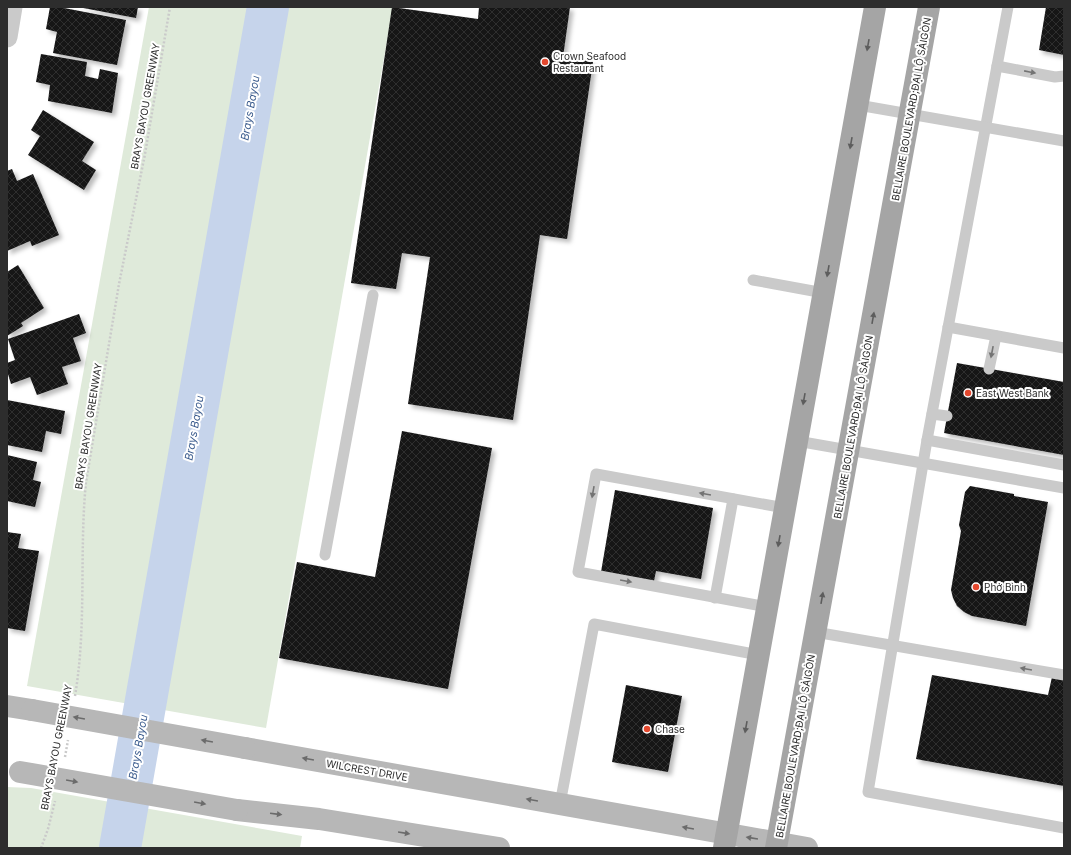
<svg xmlns="http://www.w3.org/2000/svg" width="1071" height="855" viewBox="0 0 1071 855" font-family="Inter,sans-serif">
<style>
.grass{fill:#dfeada}
.lines{fill:none;stroke-linecap:round;stroke-linejoin:round}
.river{stroke:#c6d4eb;stroke-width:42}
.building{fill:url(#building-cross-hatch);filter:url(#shadow)}
.path{stroke:#cacaca;stroke-width:2.5;stroke-dasharray:2 2;stroke-linecap:butt}
.service{stroke:#cacaca;stroke-width:11}
.minor{stroke:#cacaca;stroke-width:21}
.secondary{stroke:#b7b7b7;stroke-width:22}
.primary{stroke:#a5a5a5;stroke-width:22}
.secondary-bridge{stroke:#b7b7b7;stroke-width:22}
.oneway{fill:#5d5d5d}
.oneway2{fill:#747474}
.oneway3{fill:#6b6b6b}
.poi-dot{fill:#e4482e;stroke:#fff;stroke-width:1.5}
.labels{text-anchor:middle;dominant-baseline:central;stroke-width:4;stroke-linejoin:round;paint-order:stroke}
.poi-label{font-size:10px;fill:#2d2d2d;stroke:#fff;text-anchor:start}
.street-label{font-size:10px;fill:#2d2d2d;stroke:#fff}
.water-label{font-size:11px;font-style:italic;fill:#3b5c8e;stroke:#fff}
</style>
<defs>
<pattern id="building-cross-hatch" width="8" height="8" patternUnits="userSpaceOnUse"><rect width="8" height="8" fill="#141414"/><path d="M0 0l8 8M0 8l8-8" fill="none" stroke="#2e2e2e"/></pattern>
<filter id="shadow"><feDropShadow dx="3.5" dy="3.5" stdDeviation="2" flood-color="#0004"/></filter>
</defs>
<rect width="100%" height="100%" fill="#fff"/>
<g class="grass">
<path d="M149 7H393L266 728 27 686Z"/>
<path d="M7 787 31 788 302 836 300 848H7Z"/>
</g>
<g class="lines">
<path class="river" d="M120 848 268 7"/>
</g>
<g class="building">
<path d="M50 7H59L126 20 117 65 53 53 57 32 46 29Z"/>
<path d="M78 7H138L136 18Z"/>
<path d="M392 7 478 19 479 7H570L563 57 593 62 567 239 540 235 513 420 408 404 430 257 402 253 396 289 351 283Z"/>
<path d="M1046 7H1064V55L1039 50Z"/>
<path d="M41 54 87 62 85 76 98 79 100 69 118 73 112 113 48 101 50 85 36 82Z"/>
<path d="M43 110 94 142 82 161 96 170 84 190 28 155 40 136 31 130Z"/>
<path d="M12 169 17 181 33 174 59 235 32 246 30 241 7 251V171Z"/>
<path d="M18 265 44 308 21 323 23 326 7 336V272Z"/>
<path d="M79 314 86 333 73 338 81 361 62 367 68 384 37 395 30 377 11 384 7 371V363L15 360 8 339Z"/>
<path d="M957 363 1064 382V455L944 433Z"/>
<path d="M7 400 65 411 61 434 46 431 42 452 7 445Z"/>
<path d="M402 431 492 448 448 689 279 658 297 562 375 577Z"/>
<path d="M7 455 37 462 33 480 41 482 35 507 7 501Z"/>
<path d="M970 486 1014 494V496L1048 502 1026 626 972 616 964 612 957 606 953 598 951 590 961 531 959 525 965 492Z"/>
<path d="M615 490 713 508 701 579 656 571 654 581 601 572Z"/>
<path d="M7 532 21 534 18 548 39 551 25 631 7 628Z"/>
<path d="M932 675 1048 695 1052 677 1064 679V786L916 759Z"/>
<path d="M626 685 682 696 668 772 612 762Z"/>
</g>
<g class="lines">
<g class="path">
<path d="M75 696C87 625 79 553 86 482L119 284 145 154 170 7"/>
<path d="M65 757 68 740"/>
<path d="M41 848 48 829 55 801"/>
</g>
<g class="service">
<path d="M1008 7 927 440 868 792 1064 828"/>
<path d="M997 66 1055 77 1064 76"/>
<path d="M858 105 1064 141"/>
<path d="M753 280 824 293"/>
<path d="M948 327 1064 348"/>
<path d="M989 369 996 336"/>
<path d="M932 414 947 416"/>
<path d="M927 440 1064 465"/>
<path d="M797 441 1064 488"/>
<path d="M325 555 373 295"/>
<path d="M715 598 733 499"/>
<path d="M767 607 578 572 596 474 785 508"/>
<path d="M815 632 1064 675"/>
<path d="M560 804 594 624 759 655"/>
</g>
<path class="minor" d="M7 37 12 7"/>
<g class="secondary">
<path d="M7 706 32 710"/>
<path d="M245 748 807 848"/>
<path d="M237 810 319 819 499 848"/>
</g>
<g class="primary">
<path d="M724 848 875 7"/>
<path d="M776 848 929 7"/>
</g>
<g class="secondary-bridge">
<path d="M32 710 245 748"/>
<path d="M20 772 237 810"/>
</g>
</g>
<defs><path id="oneway-solid" d="M-6-.8H1V-3.2L6.5 0L1 3.2V.8H-6Z"/></defs>
<g class="oneway">
<use href="#oneway-solid" transform="translate(868 45) rotate(100)"/>
<use href="#oneway-solid" transform="translate(851 143) rotate(100)"/>
<use href="#oneway-solid" transform="translate(828 271) rotate(100)"/>
<use href="#oneway-solid" transform="translate(873 318) rotate(-80)"/>
<use href="#oneway-solid" transform="translate(804 399) rotate(100)"/>
<use href="#oneway-solid" transform="translate(779 541) rotate(100)"/>
<use href="#oneway-solid" transform="translate(822 598) rotate(-80)"/>
<use href="#oneway-solid" transform="translate(746 727) rotate(100)"/>
</g>
<g class="oneway2">
<use href="#oneway-solid" transform="translate(1030 72) rotate(11)"/>
<use href="#oneway-solid" transform="translate(992 352) rotate(101)"/>
<use href="#oneway-solid" transform="translate(593 492) rotate(100)"/>
<use href="#oneway-solid" transform="translate(705 494) rotate(-170)"/>
<use href="#oneway-solid" transform="translate(626 581) rotate(10)"/>
<use href="#oneway-solid" transform="translate(1026 669) rotate(-170)"/>
</g>
<g class="oneway3">
<use href="#oneway-solid" transform="translate(79 718) rotate(-170)"/>
<use href="#oneway-solid" transform="translate(207 741) rotate(-170)"/>
<use href="#oneway-solid" transform="translate(308 759) rotate(-170)"/>
<use href="#oneway-solid" transform="translate(72 781) rotate(10)"/>
<use href="#oneway-solid" transform="translate(532 800) rotate(-170)"/>
<use href="#oneway-solid" transform="translate(200 803) rotate(10)"/>
<use href="#oneway-solid" transform="translate(276 814) rotate(7)"/>
<use href="#oneway-solid" transform="translate(688 828) rotate(-170)"/>
<use href="#oneway-solid" transform="translate(404 833) rotate(9)"/>
<use href="#oneway-solid" transform="translate(752 838) rotate(-171)"/>
</g>
<g class="poi-dot">
<circle cx="545" cy="62" r="4"/>
<circle cx="968" cy="393" r="4"/>
<circle cx="976" cy="587" r="4"/>
<circle cx="647" cy="729" r="4"/>
</g>
<g class="labels">
<g class="poi-label">
<text x="553" y="56">Crown Seafood<tspan x="553" dy="12">Restaurant</tspan></text>
<text x="976" y="393">East West Bank</text>
<text x="984" y="587">Phở Bình</text>
<text x="655" y="729">Chase</text>
</g>
<g class="street-label">
<text transform="translate(145 106) rotate(-80)">BRAYS BAYOU GREENWAY</text>
<text transform="translate(911 109) rotate(-80)">BELLAIRE BOULEVARD;ĐẠI LỘ SÀIGÒN</text>
<text transform="translate(88 426) rotate(-81)">BRAYS BAYOU GREENWAY</text>
<text transform="translate(853 427) rotate(-80)">BELLAIRE BOULEVARD;ĐẠI LỘ SÀIGÒN</text>
<text transform="translate(795 746) rotate(-80)">BELLAIRE BOULEVARD;ĐẠI LỘ SÀIGÒN</text>
<text transform="translate(56 747) rotate(-79)">BRAYS BAYOU GREENWAY</text>
<text transform="translate(367 770) rotate(10)">WILCREST DRIVE</text>
</g>
<g class="water-label">
<text transform="translate(250 108) rotate(-80)">Brays Bayou</text>
<text transform="translate(194 428) rotate(-80)">Brays Bayou</text>
<text transform="translate(138 747) rotate(-80)">Brays Bayou</text>
</g>
</g>
<rect width="1071" height="855" fill="none" stroke="#2d2d2d" stroke-width="16"/>
</svg>
